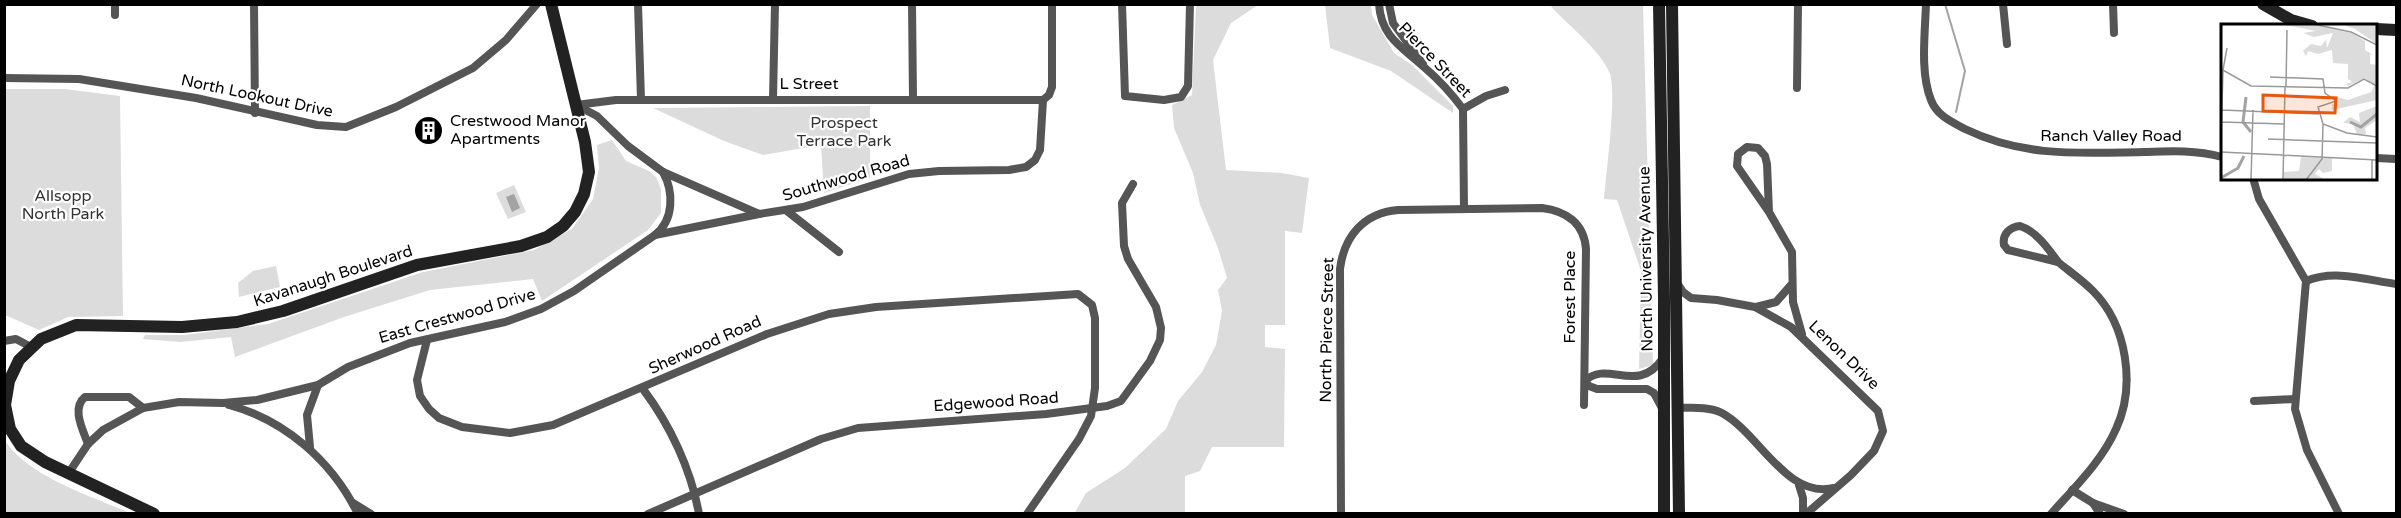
<svg xmlns="http://www.w3.org/2000/svg" width="2401" height="518" viewBox="0 0 2401 518" font-family="'Varela Round',sans-serif">
<style>
.green{fill:#dcdcdc}
.water{fill:#a3a3a3}
.lines{fill:none;stroke-linecap:round;stroke-linejoin:round}
.stream{stroke:#a3a3a3;stroke-width:2}
.street{stroke:#555;stroke-width:8}
.secondary{stroke:#222;stroke-width:12}
.labels{text-anchor:middle;dominant-baseline:central;stroke-width:4.5;stroke-linejoin:round;paint-order:stroke}
.street-label{font-size:16px;fill:#000;stroke:#fff}
.poi-label{font-size:16px;fill:#000;stroke:#fff;text-anchor:start}
.park-label{font-size:16px;fill:#333;stroke:#fff}
.inset-river{fill:none;stroke:#a3a3a3;stroke-width:3}
.inset-road{fill:none;stroke:#999;stroke-width:1.5}
.view{fill:#e8590c;fill-opacity:0.15;stroke:#e8590c;stroke-width:3}
.inset-edge{fill:none;stroke:#000;stroke-width:3}
</style>
<rect width="100%" height="100%" fill="#fff"/>
<g class="green">
<path d="M1196 5H1258L1231 23 1213 60 1226 170 1282 173 1309 178 1302 233 1285 231V325H1265V347L1285 349 1284 447H1212L1200 471 1185 476V513L1074 514 1086 493 1125 468 1166 429 1178 401 1202 372 1216 345 1222 311 1218 290 1227 278 1218 248 1200 205 1193 173 1174 128 1172 105 1192 95Z"/>
<path d="M1325 5H1371L1372 15 1394 53 1412 65 1453 106V113L1391 71 1330 48Z"/>
<path d="M1550 5H1643L1653 365 1639 369 1641 271 1617 200 1604 199C1606 172 1617 96 1610 74 1602 51 1566 24 1550 5Z"/>
<path d="M5 89H65L120 96 123 316 68 317 39 330 5 315Z"/>
<path d="M870 106V178L824 193 821 145 763 155 724 141 653 108Z"/>
<path d="M612 140 626 161 649 171 656 177 661 189V213L648 230 542 301 533 279 430 290 344 317 235 357 231 337 180 342 143 339 145 335H185L268 324 423 272 534 250 572 229 593 199 599 168 597 145Z"/>
<path d="M514 185 526 212 508 219 496 193Z"/>
<path d="M276 266 280 287 239 297 238 283 253 271Z"/>
<path d="M4 439C26 476 91 496 130 513H5Z"/>
</g>
<path class="water" d="M514 194 520 208 512 212 506 197Z"/>
<g class="lines">
<path class="stream" d="M1945 4 1965 71 1956 112"/>
<g class="street">
<path d="M115 4V15"/>
<path d="M254 4 255 113"/>
<path d="M638 4 641 100"/>
<path d="M912 4 913 99"/>
<path d="M1122 4 1125 96 1164 100 1181 97 1188 86 1190 4"/>
<path d="M1379 4C1381 37 1402 47 1424 67 1438 79 1452 94 1463 109L1464 209"/>
<path d="M1389 4 1393 23 1423 64"/>
<path d="M1926 4C1925 34 1920 73 1931 100 1937 116 1952 122 1965 129 2025 158 2081 153 2145 152 2172 151 2196 150 2222 157"/>
<path d="M2003 4 2007 44"/>
<path d="M2113 4 2114 33"/>
<path d="M4 78 79 79 196 98 317 125 346 127 396 107 473 68 506 40 537 4"/>
<path d="M1797 88 1798 4"/>
<path d="M773 99 775 4"/>
<path d="M576 105 597 116 628 146 663 172 759 214 803 207 909 174 939 171 1009 170 1026 167 1035 160 1040 150 1043 100 1049 95 1052 87V4"/>
<path d="M576 105 616 100H1043"/>
<path d="M1463 109 1486 96 1505 90"/>
<path d="M2376 158 2396 159"/>
<path d="M2253 178 2259 199 2306 281 2295 409 2307 450 2339 514"/>
<path d="M787 211 839 252"/>
<path d="M1769 212 1737 166 1738 154 1747 147 1758 148 1765 156 1767 164 1769 212 1792 252 1793 302 1802 334"/>
<path d="M2020 226C2036 231 2048 248 2058 262L2008 250 2004 245C2002 234 2010 227 2020 226Z"/>
<path d="M655 235C674 220 674 192 663 172"/>
<path d="M2306 281C2335 269 2367 280 2396 284"/>
<path d="M1677 283 1683 292 1691 298 1717 300 1755 307 1791 327 1878 411 1883 431 1874 451 1851 475 1806 514"/>
<path d="M1756 307 1776 302 1791 285"/>
<path d="M427 340 417 380 420 396 429 409 439 418 462 427 510 433 553 425 767 334 829 314 876 307 1078 294 1092 305 1095 318V388L1091 416 1079 439 1027 514"/>
<path d="M4 341 16 339 31 347"/>
<path d="M643 389C670 425 691 469 699 514"/>
<path d="M2254 401 2294 399"/>
<path d="M229 405C285 420 332 461 358 514"/>
<path d="M1662 408 1654 393 1647 389H1597L1589 386 1585 381C1607 359 1638 396 1663 358"/>
<path d="M1676 408C1691 408 1708 406 1722 413 1760 434 1786 499 1834 488"/>
<path d="M88 444C83 430 71 408 85 397H129L143 408"/>
<path d="M310 447 307 415 318 385"/>
<path d="M68 474 88 444 103 430 143 408 179 402 223 403 257 400 318 385 348 367 410 343 505 322 541 309 574 291 655 235 759 214"/>
<path d="M1799 485 1803 498V514"/>
<path d="M2072 490 2093 503"/>
<path d="M353 503 371 514"/>
<path d="M648 514 821 439 858 428 1046 414 1107 406 1121 401 1150 361 1160 340 1161 328 1156 307 1128 259 1124 246 1122 203 1133 184"/>
<path d="M1341 514 1340 269C1344 236 1364 213 1398 210L1542 208C1566 211 1584 223 1586 249L1584 405"/>
<path d="M2051 514C2074 488 2102 461 2116 429 2136 386 2127 325 2093 291 2082 280 2069 271 2058 262"/>
<path d="M2100 514 2093 503 2124 514"/>
</g>
<g class="secondary">
<path d="M1659 4 1664 299V514"/>
<path d="M1672 4 1679 514"/>
<path d="M2263 4 2291 20 2312 26"/>
<path d="M2376 29 2396 30"/>
<path d="M154 514 45 462 21 446 10 429 5 405 9 381 19 360 41 339 76 325 182 327 237 322 283 311 417 265 521 246 547 237 563 226 575 212 584 194 589 172 585 142 551 4"/>
</g>
</g>
<defs>
<symbol id="building-disc" viewBox="-11 -11 22 22"><circle r="9.5" fill="#000" stroke="#fff"/><path d="M-4-6H4V6H1V3H-1V6H-4ZM-2.5-4.3h1.7v1.8h-1.7ZM.8-4.3h1.7v1.8H.8ZM-2.5-1h1.7V.8h-1.7ZM.8-1h1.7V.8H.8Z" fill="#fff"/></symbol>
</defs>
<g fill-rule="evenodd">
<use href="#building-disc" x="412" y="114" width="33" height="33"/>
</g>
<g class="labels">
<g class="street-label">
<text transform="translate(1435 60) rotate(46)">Pierce Street</text>
<text x="809" y="84">L Street</text>
<text transform="translate(257 96) rotate(12)">North Lookout Drive</text>
<text x="2111" y="136">Ranch Valley Road</text>
<text transform="translate(846 178) rotate(-16)">Southwood Road</text>
<text transform="translate(1646 259) rotate(-91)">North University Avenue</text>
<text transform="translate(333 276) rotate(-18)">Kavanaugh Boulevard</text>
<text transform="translate(1570 297) rotate(-90)">Forest Place</text>
<text transform="translate(457 316) rotate(-16)">East Crestwood Drive</text>
<text transform="translate(1327 330) rotate(-89)">North Pierce Street</text>
<text transform="translate(705 345) rotate(-24)">Sherwood Road</text>
<text transform="translate(1844 355) rotate(44)">Lenon Drive</text>
<text transform="translate(996 402) rotate(-4)">Edgewood Road</text>
</g>
<g class="poi-label">
<text x="450" y="121">Crestwood Manor<tspan x="450" dy="18">Apartments</tspan></text>
</g>
<g class="park-label">
<text x="844" y="123">Prospect<tspan x="844" dy="18">Terrace Park</tspan></text>
<text x="63" y="196">Allsopp<tspan x="63" dy="18">North Park</tspan></text>
</g>
</g>
<g transform="translate(2221 24)">
<rect width="156" height="156" fill="#fff"/>
<path d="M60 0H90L130 9 144 17V26L154 32 149 30V40L156 41V76L111 86V80L117 79 109 71 127 76 150 68 153 62 144 54 127 62 125 60 131 58 127 55V40L112 39 111 26 97 30 87 27 85 32 82 27 90 20 100 22 105 16 106 24 112 9 93 13 82 9 95 7ZM120 0H156V20L134 5ZM156 82V96L144 104 145 110H136L132 100 122 99 129 93 139 98 138 89ZM80 133 111 134V147L102 149 98 145 94 150 105 156H63V148L78 147Z" fill="#dcdcdc"/>
<path class="inset-river" d="M25 73 22 98 30 108M129 98 140 103 156 90M0 154 17 144 23 132"/>
<path class="inset-road" d="M92 0 130 8 156 21M0 45 30 62 127 64 143 55 156 62M2 46 6 24M49 53 102 55 104 69 115 77 97 83 102 100 126 109 156 113M65 62 66 6M1 86 98 90M1 98 63 100M0 112 2 47M47 115 156 119M0 128 61 131M59 131 156 136M30 156 32 86M62 156 64 62M85 156 101 135 102 100M151 156V136"/>
<path class="view" d="M42 71 115 74 114 89 42 87Z"/>
<rect width="156" height="156" class="inset-edge"/>
</g>
<rect width="2401" height="518" fill="none" stroke="#000000" stroke-width="12"/>
</svg>
